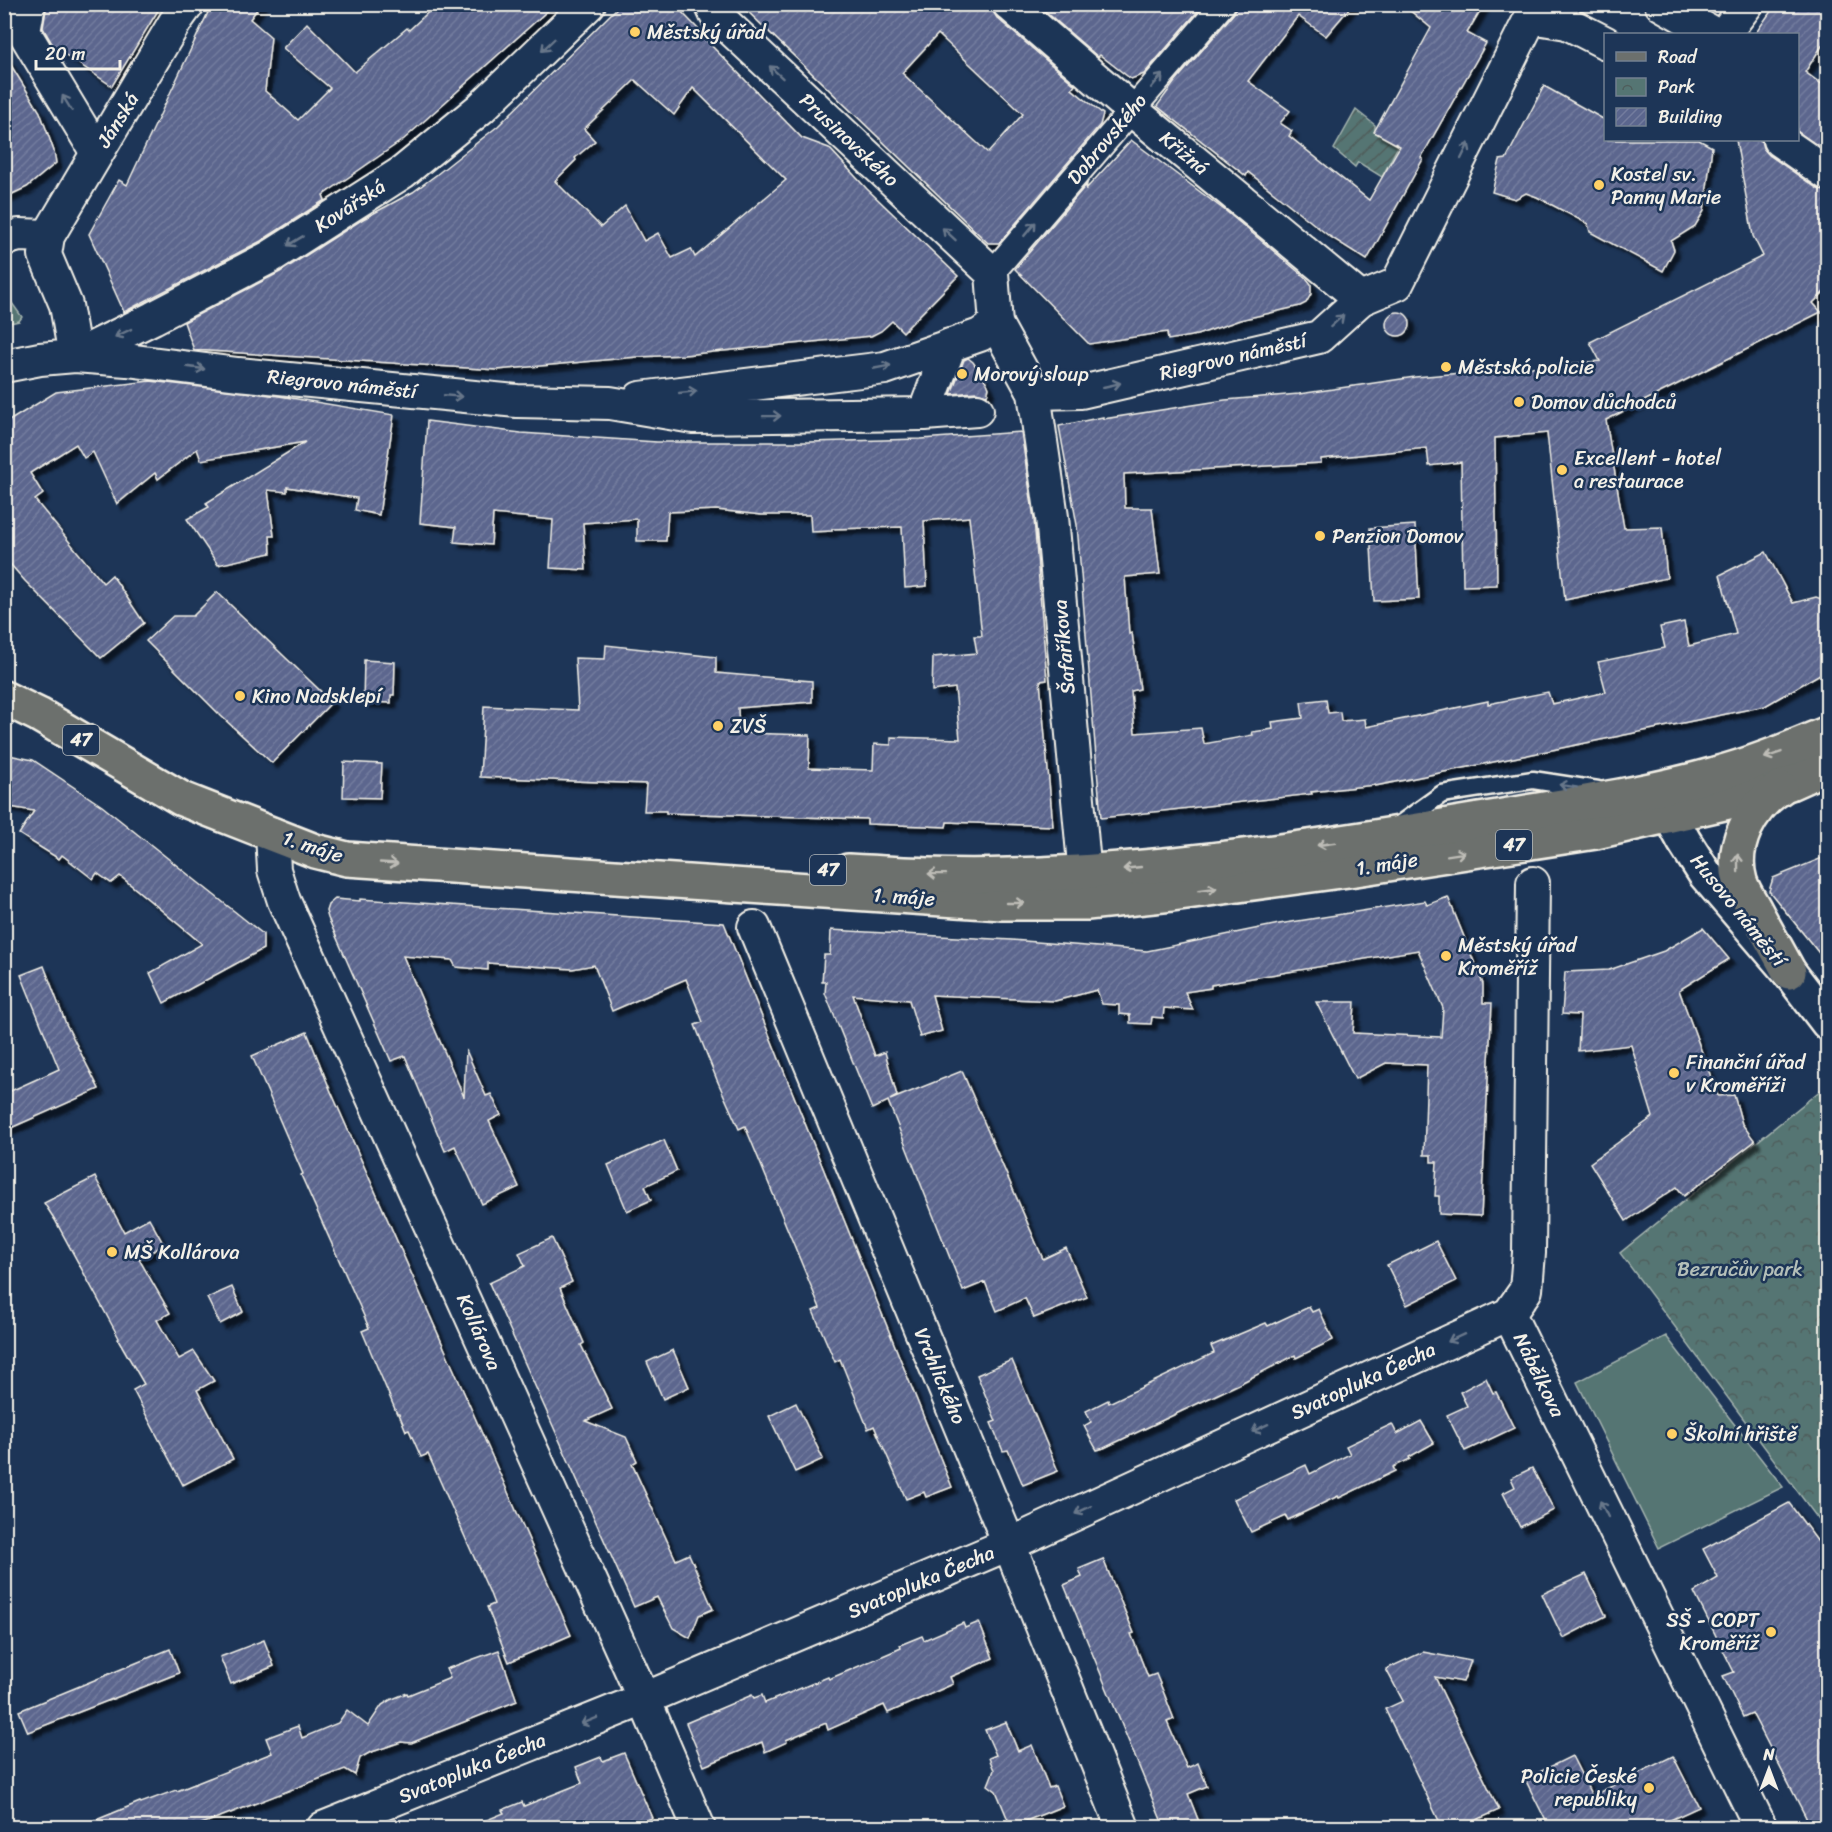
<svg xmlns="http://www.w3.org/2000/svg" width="1832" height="1832" viewBox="0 0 1832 1832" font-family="Sriracha,sans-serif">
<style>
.grass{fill:#557573;stroke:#a4b3ae;stroke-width:1.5}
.park{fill:url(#park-crowns);stroke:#a4b3ae;stroke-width:1.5}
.garden{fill:url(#garden-furrows);stroke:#a4b3ae;stroke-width:1.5}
.building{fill:url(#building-hatch);stroke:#f4f1e8;stroke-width:1.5;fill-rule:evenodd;filter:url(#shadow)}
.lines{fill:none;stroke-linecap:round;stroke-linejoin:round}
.service-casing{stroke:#f4f1e8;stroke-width:21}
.pedestrian-casing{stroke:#f4f1e8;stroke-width:28}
.minor-casing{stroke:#f4f1e8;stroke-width:36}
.secondary-casing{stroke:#f4f1e8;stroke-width:38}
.primary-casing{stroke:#f4f1e8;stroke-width:38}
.service{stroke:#1d3557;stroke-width:16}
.pedestrian{stroke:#1d3557;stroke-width:24}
.minor{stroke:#1d3557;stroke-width:32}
.secondary{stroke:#1d3557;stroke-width:33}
.primary{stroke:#6c706d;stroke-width:33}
.oneway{stroke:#68778a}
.oneway2{stroke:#bebdb7}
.poi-dot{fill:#ffd166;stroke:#1d3557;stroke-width:2}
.labels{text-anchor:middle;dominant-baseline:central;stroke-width:5;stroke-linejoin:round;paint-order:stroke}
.shield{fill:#1d3557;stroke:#b4b9bc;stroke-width:1.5}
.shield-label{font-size:18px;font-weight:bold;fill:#f4f1e8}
.poi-label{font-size:20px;fill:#f4f1e8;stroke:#1d3557;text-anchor:start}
.street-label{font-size:20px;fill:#f4f1e8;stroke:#1d3557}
.park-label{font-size:20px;fill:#b4bfb9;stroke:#1d3557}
</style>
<defs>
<pattern id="park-crowns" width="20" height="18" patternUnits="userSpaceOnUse" patternTransform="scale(1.5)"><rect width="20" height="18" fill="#557573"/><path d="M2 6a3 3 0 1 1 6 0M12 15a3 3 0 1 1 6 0" fill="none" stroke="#4f5e5c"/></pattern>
<pattern id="garden-furrows" width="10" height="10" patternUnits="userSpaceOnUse" patternTransform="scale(1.5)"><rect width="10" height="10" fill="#557573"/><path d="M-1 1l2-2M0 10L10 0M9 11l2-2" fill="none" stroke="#4f5e5c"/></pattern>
<pattern id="building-hatch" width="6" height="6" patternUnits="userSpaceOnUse" patternTransform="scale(1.5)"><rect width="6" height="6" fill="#5b668e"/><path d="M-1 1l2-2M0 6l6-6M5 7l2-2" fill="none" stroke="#737c9e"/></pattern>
<filter id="shadow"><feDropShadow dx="5.5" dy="5.5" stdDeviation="1.5" flood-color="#0009"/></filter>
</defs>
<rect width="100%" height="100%" fill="#1d3557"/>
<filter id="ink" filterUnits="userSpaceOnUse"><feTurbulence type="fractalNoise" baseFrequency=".0167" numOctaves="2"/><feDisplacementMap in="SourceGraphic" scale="12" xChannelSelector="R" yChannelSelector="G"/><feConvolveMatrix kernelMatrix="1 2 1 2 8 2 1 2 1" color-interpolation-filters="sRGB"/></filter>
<g filter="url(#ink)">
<g class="grass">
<path d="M4 292 22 317 19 321 5 324Z"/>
<path d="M1666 1336 1783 1487 1659 1548 1577 1382Z"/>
</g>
<path class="park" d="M1827 1085V1531L1620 1253Z"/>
<path class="garden" d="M1356 110 1375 125V132L1398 146 1382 177 1358 162 1355 167 1334 149Z"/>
<g class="building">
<path d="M47 4H162L112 86 54 47 43 28Z"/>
<path d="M212 4H261L250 19 271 37 265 91 298 120 330 88 283 48 307 23 355 72 407 28 409 30 437 4H555L404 139 323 195 325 200 261 241 124 312 89 234 119 180 127 185Z"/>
<path d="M621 4H674L700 31 698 32 802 138 829 148 867 189 958 276 903 332 892 321 881 331 871 336 684 355 637 357 497 370 194 350 184 322 280 272 363 219 413 192 436 175 498 126ZM635 80 674 115 693 88 786 180 695 257 691 249 672 258 658 233 644 241 625 206 601 227 555 181 576 160 575 158 595 141 584 129Z"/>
<path d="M740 4H992V10L997 18 1075 85 1072 89 1103 114 1100 125 999 243H988ZM938 34 1023 114 988 153 902 73Z"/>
<path d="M1037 4H1204L1144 74 1131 79 1100 55 1098 57Z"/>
<path d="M1237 4H1353L1326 36 1298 16 1248 81 1290 111 1280 123 1292 131 1289 136 1369 200 1400 146 1374 132 1431 28 1402 4H1484L1467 33 1486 43 1421 158 1423 159 1367 260 1329 236 1248 172 1246 176 1157 106 1174 83 1234 13Z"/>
<path d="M1776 4H1827V38L1805 72 1827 88V152L1797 131V34H1755Z"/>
<path d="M4 54 40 112 54 151 56 163 27 187 4 198Z"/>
<path d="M1544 86 1605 120V140H1699L1712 147 1704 211 1695 226 1671 241 1674 250 1663 271 1590 232 1588 224 1537 197 1526 193 1515 199 1492 192 1500 160 1506 159Z"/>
<path d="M1131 140 1227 212 1307 279 1311 284V294L1306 303 1300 306 1240 320 1197 335 1168 340 1167 332 1089 344 1015 269 1087 184 1086 189Z"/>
<path d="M1736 140H1761L1763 148 1769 155 1818 189 1827 192V289L1813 303 1821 312 1606 420 1624 528 1662 527 1667 578 1565 600 1547 433 1495 438 1497 585 1463 586 1461 462 1429 466 1427 448 1321 459V463L1124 474 1125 508H1152L1160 574 1125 577 1129 634 1132 633 1140 689 1131 691 1135 733 1201 728 1204 744 1253 735 1252 732 1273 729 1272 722 1303 718 1301 702 1326 699 1328 713 1340 712 1341 721 1365 719 1366 727 1488 701V704L1548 692 1552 704 1606 692 1598 662 1665 648 1660 627 1684 622 1689 646 1736 634 1720 575 1766 552 1793 603 1816 597 1827 601V670L1765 706 1518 757 1375 786V785L1311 792 1312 794 1101 818 1077 525 1059 426 1103 417V419L1225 400 1299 394 1415 377 1600 361 1590 342 1763 256 1753 236Z"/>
<circle cx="1398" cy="324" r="12"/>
<path d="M968 358 973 362 987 383 989 388 987 395 976 392 951 394 964 360Z"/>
<path d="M150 381 279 396 394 415 379 515 355 510 357 498 287 487V492L268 490 274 536H270L271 553 218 565 187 519 209 507 206 503 305 442 201 460 197 449 158 479 155 473 117 504 93 452 84 458 76 444 30 473 43 494 35 500 103 583 112 575 144 623 101 658 25 581 4 557V424L56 392Z"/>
<path d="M427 421 521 433 657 442H809L920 439 1021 432 1034 519 1047 680 1040 681 1053 826 947 822 946 827 925 826 867 824V819L666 813V811H644L646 784 480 777 484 706 578 710 575 658 605 659 606 645 716 657V673L812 681V702L738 708 739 733 810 735 809 768 873 770 874 744 891 745V737L960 739 955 688 932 691 933 657 977 653 974 636H982L969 517 924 521 927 586 905 588 902 527 832 529V531L811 532 810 515H761L717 510 668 512 666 541H637V519L583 523 586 570 550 568 553 520 493 514 491 545 454 542 456 527 420 523Z"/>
<path d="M1415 525 1419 599 1374 601 1370 528Z"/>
<path d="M217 592 332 702 272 763 221 716 146 641 173 616H193Z"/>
<path d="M364 660 395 662 394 695H391V703L363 702Z"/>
<path d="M4 754 33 760 102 806 263 934V949L164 1003 150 973 202 944 120 876 111 883 97 873 93 879 62 855 59 859 19 834 34 811 4 806Z"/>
<path d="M344 762 382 764 380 798 343 797Z"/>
<path d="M1827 856V963L1769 891 1773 878Z"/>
<path d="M1448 897 1483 984V1003H1492L1481 1216 1439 1214V1196H1435L1437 1162H1431V1155H1424L1427 1065 1386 1063 1355 1079 1316 1002H1355L1353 1033 1441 1037 1443 1008 1418 950 1211 985V988L1185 992 1193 1010 1164 1008 1163 1018 1152 1017 1151 1024 1130 1023V1015L1119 1014V1005L1102 1004 1097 990 1055 1001 932 995 942 1031 920 1037 909 1000 853 995 875 1056 885 1052 897 1096 890 1100 962 1071 1043 1259 1066 1248 1087 1297 1034 1318 1025 1298 997 1311 985 1282 963 1291 888 1101 872 1109 825 993 826 982H822L824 955H830L831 930 1012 940 1147 951 1279 924 1425 901 1427 905Z"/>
<path d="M335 899 360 901V899L724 923 952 1487 926 1497 924 1492 906 1499 874 1426 868 1429 840 1359 835 1362 813 1311 820 1308 745 1126 739 1129 717 1080 695 1025 703 1022 686 979 612 1011 594 965 572 969 488 963V970L456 967 452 960 403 956 464 1097 466 1050 486 1096 491 1094 501 1115 489 1121 519 1187 482 1204 455 1146 445 1151 405 1056 391 1061 328 918 326 911 328 905Z"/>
<path d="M1703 928 1729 959 1679 990 1718 1096 1734 1095 1742 1124 1755 1141 1684 1196 1677 1187 1626 1221 1590 1163 1653 1117 1631 1045 1578 1051 1580 1015 1562 1014 1565 972 1609 970 1664 951Z"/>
<path d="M44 966 66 1024 99 1089 4 1131V1094L59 1069 21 975Z"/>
<path d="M307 1032 329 1087 571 1635 509 1662 487 1607 494 1604 489 1591 428 1454 421 1457 409 1430 406 1431 399 1414H397L362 1331 369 1328 364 1316 301 1175 303 1174 252 1056Z"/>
<path d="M664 1140 677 1171 645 1186 651 1200 627 1211 608 1165Z"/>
<path d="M95 1177 124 1232 149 1218 164 1245 139 1259 170 1313 157 1320 179 1359 194 1351 214 1381 197 1390 233 1459 183 1485 133 1390 144 1384 118 1339 119 1338 55 1220 44 1203Z"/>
<path d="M552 1238 572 1282 560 1288 584 1343 581 1345 612 1409 585 1421 626 1437 637 1461 632 1464 676 1560 689 1554 713 1609 699 1615 690 1638 673 1628 657 1597 634 1607 489 1283 525 1266 519 1253Z"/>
<path d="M1436 1241 1456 1281 1407 1305 1387 1265Z"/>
<path d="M232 1287 243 1312 220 1324 207 1298Z"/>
<path d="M1309 1307 1312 1312 1319 1309 1333 1340 1296 1358 1295 1355 1239 1384 1104 1448 1097 1450 1094 1445 1084 1426 1091 1422 1086 1411 1108 1400 1109 1403 1214 1353 1211 1346 1266 1323 1268 1326Z"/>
<path d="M673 1350 689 1387 663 1399 647 1362Z"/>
<path d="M1012 1360 1058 1471 1023 1485 1008 1450 1003 1451 991 1423 996 1421 977 1375Z"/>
<path d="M1486 1378 1493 1393 1496 1392 1514 1428 1465 1451 1447 1415 1467 1406 1460 1392Z"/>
<path d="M796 1403 823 1459 795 1472 769 1416Z"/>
<path d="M1421 1421 1434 1443 1409 1457 1410 1459 1393 1467 1395 1471 1339 1498 1338 1496 1288 1520 1286 1516 1251 1532 1234 1499 1306 1465 1310 1474 1350 1454 1346 1446 1392 1424 1397 1434Z"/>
<path d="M1532 1468 1554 1510 1520 1527 1503 1493 1515 1487 1511 1478Z"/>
<path d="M1789 1503 1827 1554V1827H1811L1752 1713 1743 1717 1723 1676 1734 1672 1694 1592 1718 1578 1703 1549Z"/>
<path d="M1103 1559 1134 1633 1131 1634 1148 1677 1156 1674 1165 1696 1174 1719 1167 1722 1187 1768 1198 1763 1207 1786 1188 1794 1201 1827H1164L1064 1585 1082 1577 1079 1569Z"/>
<path d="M1586 1574 1606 1616 1563 1638 1542 1594Z"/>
<path d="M979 1622 993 1658 950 1677 953 1684 888 1713 884 1705 828 1730 826 1723 786 1740 787 1742 765 1752 762 1742 704 1766 686 1723 752 1695 754 1698 762 1695 765 1703 828 1677 829 1679 850 1670 901 1648 900 1645 922 1636 924 1640 963 1623 965 1628Z"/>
<path d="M264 1640 274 1666 231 1684 220 1657Z"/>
<path d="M170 1649 179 1673 28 1732 19 1711Z"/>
<path d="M499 1650 517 1701 411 1743 401 1742 369 1753 360 1758 355 1775 345 1769 194 1827H79L140 1802 141 1803 176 1790 177 1791 272 1753 266 1738 298 1726 302 1738 338 1723 347 1710 368 1726 382 1705 390 1700 407 1693 408 1695 450 1678 446 1669Z"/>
<path d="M1423 1652 1471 1661 1463 1682 1435 1677 1499 1810 1461 1827H1442L1385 1709 1403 1701 1386 1669Z"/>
<path d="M1006 1722 1018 1751 1032 1745 1049 1788 1055 1786 1063 1806 1011 1827 996 1791 988 1785 994 1770 989 1758 996 1755 985 1730Z"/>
<path d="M624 1753 652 1818 630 1827H472V1826L504 1813 502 1810 522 1802 524 1806 582 1783 576 1767 601 1757 603 1761Z"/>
<path d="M1572 1756 1592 1796 1673 1756 1699 1807 1655 1827H1549L1525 1779Z"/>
</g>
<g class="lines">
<defs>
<path id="service" d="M1396 827 1442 794 1533 780 1598 790"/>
<path id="pedestrian" d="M992 273 1223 4"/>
<g id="minor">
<path d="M29 4 24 32 97 153"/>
<path d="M711 4 716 15 992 273 996 324"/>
<path d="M1009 4 1132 110 1361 299"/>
<path d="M1661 4 1714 34"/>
<path d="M1724 34 1747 4"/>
<path d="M1779 140 1828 174"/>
<path d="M4 239 19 235 48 236"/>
<path d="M75 356 66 305 45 255 48 236 175 22 188 4"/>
<path d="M76 356 153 318 270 257 403 172 481 108 589 4"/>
<path d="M4 366 40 359 75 356 127 360 238 374 517 401 610 403 693 417 924 414 950 345"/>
<path d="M1034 393 1081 392 1319 337 1361 299 1397 284 1531 17 1567 23 1606 43"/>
<path d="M640 398 885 368 980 335 996 324 1034 393 1038 421 1052 517 1087 897"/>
<path d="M924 414 977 410"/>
<path d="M272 834 274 870 284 901 644 1699 699 1828"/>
<path d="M754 927 1009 1544 1123 1828"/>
<path d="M1509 1314 1761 1828"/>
<path d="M323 1828 644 1699 1023 1538 1509 1314 1526 1290 1529 1253 1533 883"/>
</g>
<path id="secondary" d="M1660 789 1670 815 1684 841 1705 874 1789 972 1828 1023"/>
<g id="primary">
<path d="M4 698 39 715 182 799 315 851 347 859 1002 903H1087L1172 894 1356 869 1596 832 1729 802 1790 783 1828 766"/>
<path d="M1780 788C1750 807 1730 846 1740 881 1743 891 1750 901 1755 910 1766 931 1778 951 1789 972"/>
<path d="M848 871C901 874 955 877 1008 875 1166 871 1324 846 1479 820 1558 806 1638 796 1715 774 1754 764 1791 748 1828 733"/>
</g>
</defs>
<use href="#service" class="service-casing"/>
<use href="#pedestrian" class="pedestrian-casing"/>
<use href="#minor" class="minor-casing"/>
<use href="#secondary" class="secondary-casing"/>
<use href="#primary" class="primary-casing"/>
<use href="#service" class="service"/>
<use href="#pedestrian" class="pedestrian"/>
<use href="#minor" class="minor"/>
<use href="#secondary" class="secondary"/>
<use href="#primary" class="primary"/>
</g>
<defs><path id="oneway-shaft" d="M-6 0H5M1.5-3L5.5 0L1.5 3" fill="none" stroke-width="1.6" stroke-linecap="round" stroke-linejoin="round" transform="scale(1.5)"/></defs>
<g class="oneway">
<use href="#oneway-shaft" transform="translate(548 45) rotate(136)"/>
<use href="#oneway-shaft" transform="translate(776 72) rotate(-137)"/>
<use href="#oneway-shaft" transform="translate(1157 81) rotate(-49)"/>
<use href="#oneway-shaft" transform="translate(67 103) rotate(-121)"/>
<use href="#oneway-shaft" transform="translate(1465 151) rotate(-64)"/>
<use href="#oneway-shaft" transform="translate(1030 229) rotate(-50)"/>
<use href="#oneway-shaft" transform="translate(949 234) rotate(-137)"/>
<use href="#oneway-shaft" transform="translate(295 241) rotate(149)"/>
<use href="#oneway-shaft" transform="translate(1337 321) rotate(-42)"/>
<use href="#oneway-shaft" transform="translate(123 333) rotate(154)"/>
<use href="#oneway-shaft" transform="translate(882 367) rotate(-11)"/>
<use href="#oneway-shaft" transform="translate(196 368) rotate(8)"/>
<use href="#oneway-shaft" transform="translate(1112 385) rotate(-13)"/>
<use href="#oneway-shaft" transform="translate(688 392) rotate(-6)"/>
<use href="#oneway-shaft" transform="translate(453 396) rotate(5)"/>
<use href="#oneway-shaft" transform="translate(772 416) rotate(-1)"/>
<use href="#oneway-shaft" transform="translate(1568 786) rotate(-171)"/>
<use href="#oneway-shaft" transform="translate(1456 1338) rotate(155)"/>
<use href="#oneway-shaft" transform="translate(1260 1428) rotate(155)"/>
<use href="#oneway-shaft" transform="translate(1604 1509) rotate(-116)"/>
<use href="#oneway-shaft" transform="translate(1083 1510) rotate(155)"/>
<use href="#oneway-shaft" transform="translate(589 1721) rotate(158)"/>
</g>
<g class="oneway2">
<use href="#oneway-shaft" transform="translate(1773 755) rotate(161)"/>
<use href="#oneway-shaft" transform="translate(1326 844) rotate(172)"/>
<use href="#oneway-shaft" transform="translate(1456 854) rotate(-9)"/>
<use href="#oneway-shaft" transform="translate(389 863) rotate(3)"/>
<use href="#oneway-shaft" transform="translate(1738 863) rotate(-91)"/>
<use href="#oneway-shaft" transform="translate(1132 868) rotate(174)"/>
<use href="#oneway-shaft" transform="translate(937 874) rotate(-179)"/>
<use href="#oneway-shaft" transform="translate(1208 889) rotate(-8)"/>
<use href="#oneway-shaft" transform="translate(1015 903)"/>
</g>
</g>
<g class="poi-dot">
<circle cx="635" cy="32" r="6"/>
<circle cx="1599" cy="185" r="6"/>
<circle cx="1446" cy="367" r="6"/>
<circle cx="962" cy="374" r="6"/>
<circle cx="1519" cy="402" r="6"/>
<circle cx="1562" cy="470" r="6"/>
<circle cx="1320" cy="536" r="6"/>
<circle cx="240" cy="696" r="6"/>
<circle cx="718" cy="726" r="6"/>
<circle cx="1446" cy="956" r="6"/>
<circle cx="1674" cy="1073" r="6"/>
<circle cx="112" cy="1252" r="6"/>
<circle cx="1672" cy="1434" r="6"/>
<circle cx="1771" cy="1632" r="6"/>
<circle cx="1649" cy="1788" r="6"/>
</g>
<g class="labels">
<g class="shield">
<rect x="63" y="725" width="36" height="30" rx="4.5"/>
<rect x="1496" y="830" width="36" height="30" rx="4.5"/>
<rect x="810" y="855" width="36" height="30" rx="4.5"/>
</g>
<g class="shield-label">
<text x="81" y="740">47</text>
<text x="1514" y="845">47</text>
<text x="828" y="870">47</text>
</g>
<g class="poi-label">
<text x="647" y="32">Městský úřad</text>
<text x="1611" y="174">Kostel sv.<tspan x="1611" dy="23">Panny Marie</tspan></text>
<text x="1458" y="367">Městská policie</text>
<text x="974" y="374">Morový sloup</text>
<text x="1531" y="402">Domov důchodců</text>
<text x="1574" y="458">Excellent - hotel<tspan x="1574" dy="23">a restaurace</tspan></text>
<text x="1332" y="536">Penzion Domov</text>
<text x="252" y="696">Kino Nadsklepí</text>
<text x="730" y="726">ZVŠ</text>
<text x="1458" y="945">Městský úřad<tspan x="1458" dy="23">Kroměříž</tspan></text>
<text x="1686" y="1062">Finanční úřad<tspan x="1686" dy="23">v Kroměříži</tspan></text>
<text x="124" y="1252">MŠ Kollárova</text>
<text x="1684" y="1434">Školní hřiště</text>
<text x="1759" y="1620" text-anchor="end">SŠ - COPT<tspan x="1759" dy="23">Kroměříž</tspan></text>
<text x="1637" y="1776" text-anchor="end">Policie České<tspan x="1637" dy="23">republiky</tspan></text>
</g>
<g class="street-label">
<text transform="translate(118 120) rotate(-58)">Jánská</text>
<text transform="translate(1107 139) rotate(-50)">Dobrovského</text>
<text transform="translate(849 140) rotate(43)">Prusinovského</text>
<text transform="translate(1184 153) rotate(40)">Křižná</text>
<text transform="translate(350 206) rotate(-33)">Kovářská</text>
<text transform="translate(1233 357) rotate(-13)">Riegrovo náměstí</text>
<text transform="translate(342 384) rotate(6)">Riegrovo náměstí</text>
<text transform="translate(1064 647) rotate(-95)">Šafaříkova</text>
<text transform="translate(313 847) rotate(18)">1. máje</text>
<text transform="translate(1387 864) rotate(-9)">1. máje</text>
<text transform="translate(904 897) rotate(4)">1. máje</text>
<text transform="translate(1738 910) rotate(51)">Husovo náměstí</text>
<text transform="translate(479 1332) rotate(66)">Kollárova</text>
<text transform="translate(1539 1375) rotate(64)">Nábělkova</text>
<text transform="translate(940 1376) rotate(67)">Vrchlického</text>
<text transform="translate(1363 1381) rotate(-25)">Svatopluka Čecha</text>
<text transform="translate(921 1582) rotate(-23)">Svatopluka Čecha</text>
<text transform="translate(472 1768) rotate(-22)">Svatopluka Čecha</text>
</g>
<g class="park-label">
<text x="1740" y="1269">Bezručův park</text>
</g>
</g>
<rect width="1832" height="1832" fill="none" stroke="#1d3557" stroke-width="24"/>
<rect x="12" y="12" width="1808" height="1808" fill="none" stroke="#f4f1e8" stroke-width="2" filter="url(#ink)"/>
<rect x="1604" y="33" width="195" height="108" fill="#1d3557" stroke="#738091" stroke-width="1.5"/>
<rect x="1616" y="52" width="30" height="9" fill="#6c706d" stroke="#738091" stroke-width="1.5"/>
<text x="1658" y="63" font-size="18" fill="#f4f1e8">Road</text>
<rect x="1616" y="78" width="30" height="18" fill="url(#park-crowns)" stroke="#738091" stroke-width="1.5"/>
<text x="1658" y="93" font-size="18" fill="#f4f1e8">Park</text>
<rect x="1616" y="108" width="30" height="18" fill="url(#building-hatch)" stroke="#738091" stroke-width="1.5"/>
<text x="1658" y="123" font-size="18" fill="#f4f1e8">Building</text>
<g transform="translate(1769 1769)" stroke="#1d3557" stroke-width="4.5" paint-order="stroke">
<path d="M0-4.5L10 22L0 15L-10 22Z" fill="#f4f1e8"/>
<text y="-9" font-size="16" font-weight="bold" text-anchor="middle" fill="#f4f1e8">N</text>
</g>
<path d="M36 60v9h84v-9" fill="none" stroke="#f4f1e8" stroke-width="3"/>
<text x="45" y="60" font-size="18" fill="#f4f1e8" stroke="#1d3557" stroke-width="4.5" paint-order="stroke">20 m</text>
</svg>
